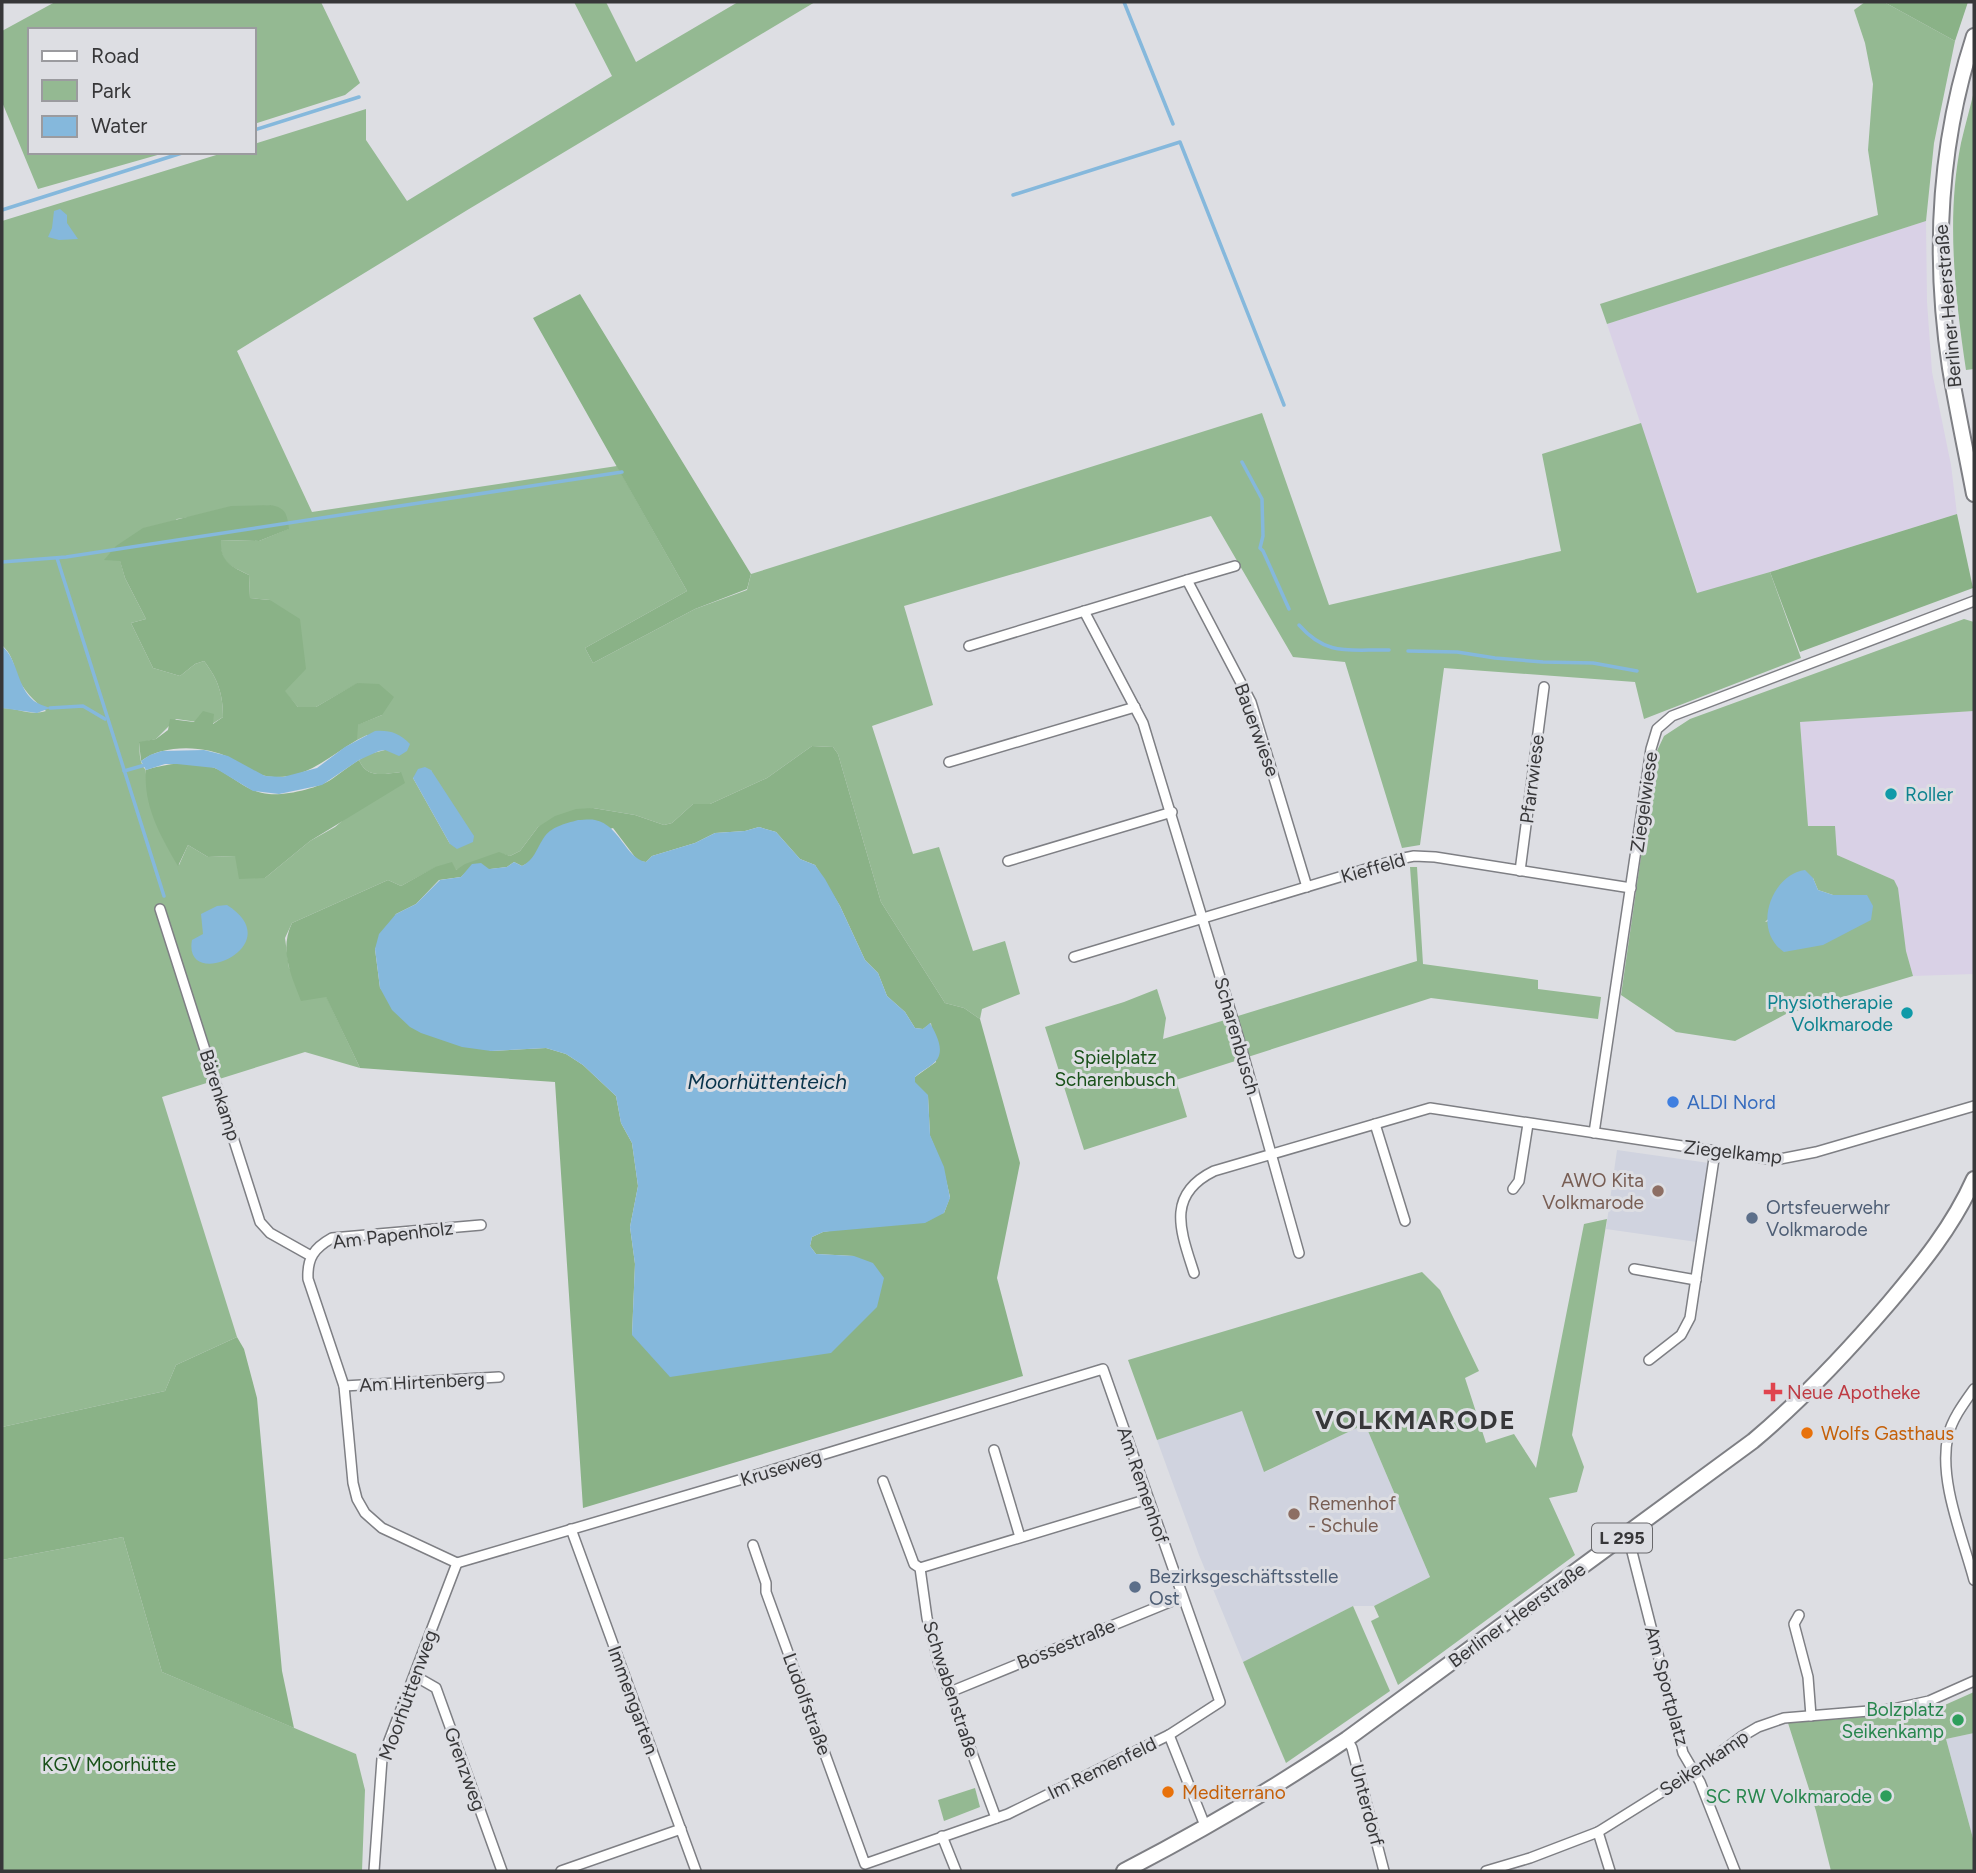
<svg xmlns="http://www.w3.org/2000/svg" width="1976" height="1873" viewBox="0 0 1976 1873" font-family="Figtree,sans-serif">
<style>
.commercial{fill:#d9d1e6}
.built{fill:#d0d3df}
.green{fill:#94b992;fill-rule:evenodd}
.forest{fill:#8ab287;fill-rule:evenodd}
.water{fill:#85b8dc}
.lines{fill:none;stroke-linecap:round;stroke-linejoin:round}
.stream{stroke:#85b8dc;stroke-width:3.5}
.street-casing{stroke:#7e7f84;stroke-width:12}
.primary-casing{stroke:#7e7f84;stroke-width:18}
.street{stroke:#fff;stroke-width:9}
.primary{stroke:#fff;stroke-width:14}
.culture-dot{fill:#0f9aa8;stroke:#dddee3;stroke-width:2.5}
.shop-dot{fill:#3f7fe0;stroke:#dddee3;stroke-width:2.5}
.education-dot{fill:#8d6e63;stroke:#dddee3;stroke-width:2.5}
.service-dot{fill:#5c6f8a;stroke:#dddee3;stroke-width:2.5}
.health-dot{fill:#e0444e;stroke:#dddee3;stroke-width:2.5}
.food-dot{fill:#e8710a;stroke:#dddee3;stroke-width:2.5}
.leisure-dot{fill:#2e9e5b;stroke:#dddee3;stroke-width:2.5}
.labels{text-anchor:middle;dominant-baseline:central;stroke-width:6;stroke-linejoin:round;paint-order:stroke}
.shield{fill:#dddee3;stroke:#69696c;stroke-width:2}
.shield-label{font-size:18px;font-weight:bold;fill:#373739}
.street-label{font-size:19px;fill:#373739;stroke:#dddee3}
.culture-label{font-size:19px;fill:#0d838f;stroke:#dddee3;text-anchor:start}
.park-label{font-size:19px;fill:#195119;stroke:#dddee3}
.shop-label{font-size:19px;fill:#366cbe;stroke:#dddee3;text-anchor:start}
.education-label{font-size:19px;fill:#785e54;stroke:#dddee3;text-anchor:end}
.service-label{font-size:19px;fill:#4e5e75;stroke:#dddee3;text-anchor:start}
.health-label{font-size:19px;fill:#be3a42;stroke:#dddee3;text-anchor:start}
.food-label{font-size:19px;fill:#c56008;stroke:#dddee3;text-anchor:start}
.leisure-label{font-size:19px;fill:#27864d;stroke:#dddee3;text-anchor:end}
.water-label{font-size:21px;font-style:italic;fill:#08334b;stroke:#dddee3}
.district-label{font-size:26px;font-weight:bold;letter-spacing:2px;fill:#373739;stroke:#dddee3}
</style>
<rect width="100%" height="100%" fill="#dddee3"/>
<g class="commercial">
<path d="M1926 221 1927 302 1932 372 1951 465 1957 514 1698 594 1607 324Z"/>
<path d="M1974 711V974L1913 976 1906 951 1894 880 1837 855 1808 827 1800 722Z"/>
</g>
<g class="built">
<path d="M1617 1150 1709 1163 1697 1242 1606 1229Z"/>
<path d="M1242 1410 1265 1472 1365 1424 1430 1577 1374 1606H1353L1243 1662 1199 1555 1157 1440Z"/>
<path d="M1974 1733V1842L1946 1739Z"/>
</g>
<g class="green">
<path d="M55 2H321L360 83 345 95 254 124V30H30V152H168L38 189 2 102V31Z"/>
<path d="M574 2H606L636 62 738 2H815L469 209 237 351 312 512 617 466 687 591 585 648 593 663 695 609 747 590 751 574 1262 413 1329 605 1561 551 1542 454 1641 423 1697 593 1770 572 1801 658 1644 719 1635 682 1444 668 1420 845 1402 848 1345 662 1293 657 1211 516 904 606 933 705 872 726 913 854 939 847 973 951 1005 941 1020 994 982 1009 980 1019 964 1008 945 1003 881 902 838 754 833 747 812 746 767 778 710 804H693L672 823 664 825 635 815 593 808 538 827 520 851 510 856 499 853 456 870 436 867 401 886 388 880 292 923 285 938 289 968 326 996 360 1068 305 1052 162 1097 237 1337 176 1365 165 1391 2 1427V708C18 708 30 716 46 711 35 701 22 690 17 675 13 662 12 655 2 645V221L226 152H254V144L366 109V140L407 201 612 76ZM271 505 288 529 259 541 220 540C221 564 229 565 249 575L250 598 270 600 284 691 298 707H316L358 683 382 715 357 725V740L367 735 385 750 369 754 359 760C367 779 383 774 401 772L335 827 310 841 265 878 235 856 208 857 188 845 179 865C160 836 148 809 146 774 146 766 145 772 142 764 139 758 140 749 139 743L156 739 176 719 212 724 223 717C223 694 218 679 204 661L195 664 180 676 153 668 131 623 146 619 125 578 120 560 177 519ZM431 770 450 844 413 778Z"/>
<path d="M1865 2H1884L1955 41 1934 143 1926 221 1607 324 1600 304 1878 215 1868 150 1873 84 1865 43 1854 10Z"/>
<path d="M1974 91V369L1966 370C1955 296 1946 217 1961 143 1965 126 1970 108 1974 91Z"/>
<path d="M1964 619 1974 622V711L1800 722 1808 826H1835L1837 855 1894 880 1898 888 1906 951 1913 976 1786 1014 1735 1041 1676 1032 1621 995 1656 753 1664 736 1690 719ZM1813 878 1818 890 1833 895H1867L1765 922Z"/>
<path d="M1410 867H1417L1423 964 1538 980V989L1601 997 1598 1019 1431 998 1176 1080 1187 1117 1084 1150 1045 1027 1124 1002 1157 989 1166 1018 1163 1039 1417 961Z"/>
<path d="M1607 1219 1572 1435 1584 1467 1577 1492 1549 1498 1575 1555 1398 1685 1371 1621 1379 1617 1374 1606 1430 1577 1365 1424 1264 1472 1242 1411 1157 1440 1128 1360 1422 1272 1440 1290 1479 1371 1465 1378 1486 1443 1514 1434 1536 1468 1584 1224Z"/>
<path d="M123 1537 162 1672 356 1754 365 1790 362 1871H2V1560Z"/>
<path d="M1353 1606 1390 1691 1286 1763 1243 1662Z"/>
<path d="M1974 1692V1733L1946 1739 1974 1842V1871H1831L1816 1811 1788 1723 1891 1715 1933 1705 1938 1708Z"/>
<path d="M975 1788 980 1807 944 1821 938 1800Z"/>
</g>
<g class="forest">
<path d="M1884 2H1968L1955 41Z"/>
<path d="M580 294 751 574 747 589 695 609 593 663 585 648 687 591 533 318Z"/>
<path d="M271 505C286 508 287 514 289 529L259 541 221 540C220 562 231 566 249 575L250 598 270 600 300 619 306 669 285 691 298 707H316L357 683 379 684 394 697 382 715 358 725 357 740C329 756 309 778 274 777 257 777 244 765 230 758 205 745 163 744 141 761L139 742 156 739 168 730 170 719 194 722 203 711 214 714 213 724 223 717C223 694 218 679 204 661L195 664 180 676 153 668 131 623 146 619 125 578 120 561 104 560 116 546 143 528 231 506Z"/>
<path d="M1957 514 1973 588 1800 652 1770 572Z"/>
<path d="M812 746 833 747 838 754 881 902 945 1003 964 1008 980 1019 1020 1163 997 1278 1023 1376 583 1508 555 1082 360 1068 326 997 301 1001C291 975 279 950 292 923L388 880 401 886 435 867 452 862 456 870 465 864 499 852 510 856 520 851 538 827 555 816 576 809 593 808 635 815 664 825 672 823 693 804H710L767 778ZM759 827 776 832 800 859 815 865 840 906 865 960 878 973 887 996 905 1012 915 1028 923 1029 931 1023 936 1062 915 1077V1083L928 1096 930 1136 943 1167 950 1197 944 1213 823 1232 812 1237 810 1246 816 1254 854 1256 632 1335 635 1264 630 1227 638 1186 632 1143 621 1123 616 1096 583 1065 566 1054 546 1048 491 1051 380 988 375 949 396 914 416 904 439 880 461 877 466 872 507 867 514 862 522 866 530 862 537 852 613 828 638 861 646 862 652 856 695 843 715 833 745 831Z"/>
<path d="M359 760C367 779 383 774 401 772L405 783 310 841 265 878 239 879 235 856 208 857 188 845 178 866C161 837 143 806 146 770 168 763 200 759 221 771 237 780 250 793 269 794 285 796 319 788 332 779 341 773 349 766 359 760Z"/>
<path d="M237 1337 244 1349 257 1398 282 1671 294 1728 162 1672 123 1537 2 1560V1427L165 1391 176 1365Z"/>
</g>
<g class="water">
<path d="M60 209 67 215V223L78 239 59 240 48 237 52 228 54 211Z"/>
<path d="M2 646C19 661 16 686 34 701 38 704 45 706 50 708L37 713 2 708Z"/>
<path d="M375 731C390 730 399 733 410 744L407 751 399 756 385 750 379 751 359 760 322 785 279 794 253 791 215 768 177 764H165L146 770 141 761 150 755 162 751 204 750 228 756 265 776 283 777 317 768 345 747Z"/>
<path d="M425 767 431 770 474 836 473 842 457 849 450 844 413 778 418 769Z"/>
<path d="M578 820C583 820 590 819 595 820 620 825 625 858 646 862L652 856 695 843 715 833 745 831 759 827 776 832 800 859 815 865 825 879 840 906 865 960 878 973 887 996 905 1012 915 1028 923 1029 930 1023C936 1034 946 1051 935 1062 929 1068 921 1071 915 1077V1082L928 1095 930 1135 944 1167 950 1198 944 1213 925 1223 823 1232 812 1237 810 1246 816 1254 854 1256 873 1263 884 1278 877 1307 831 1353 670 1377 632 1335 635 1264 630 1227 638 1186 632 1143 621 1123 616 1096 583 1065 566 1054 546 1048 491 1051 462 1047 421 1033 410 1027 392 1010 380 988 375 949 379 934 396 914 416 904 440 880 461 877 472 864 481 863 489 869 507 867 514 862 522 866C534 860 536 850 543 839 551 826 565 824 578 820Z"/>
<path d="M1805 870 1813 878 1818 890 1833 895H1867L1873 906 1871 920 1823 945 1784 952C1752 931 1770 875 1805 870Z"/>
<path d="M227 905C292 946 182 993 192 940L203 934 201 914 217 906Z"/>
</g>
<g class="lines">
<g class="stream">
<path d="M1124 2 1173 124"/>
<path d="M254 130 359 97"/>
<path d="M1013 195 1180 142 1284 405"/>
<path d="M2 210 185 152"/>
<path d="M1242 462 1262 499 1263 536 1260 548 1263 551 1289 609"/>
<path d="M57 558 164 896"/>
<path d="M2 562 66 557 622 472"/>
<path d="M1299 625C1327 657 1350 649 1389 650"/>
<path d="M1408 651 1457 652 1495 658 1543 662 1593 663 1637 671"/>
<path d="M50 708 83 706 105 719"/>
<path d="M124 771 145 765"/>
</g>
<defs>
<g id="street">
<path d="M1187 580 1235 566"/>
<path d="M1084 611 1143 723 1238 1036 1299 1253"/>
<path d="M969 646 1187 580 1251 702 1307 887"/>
<path d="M949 762 1135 707"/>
<path d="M1008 861 1172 812"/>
<path d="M1520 871 1544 687"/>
<path d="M160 909 260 1222 270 1233 311 1256"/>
<path d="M1074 957 1399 859 1414 856 1435 857 1631 888"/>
<path d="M1375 1124 1405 1221"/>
<path d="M1594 1133 1651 749 1657 729 1672 716 1974 601"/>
<path d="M1513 1189 1519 1181 1528 1124"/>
<path d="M1634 1269 1696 1280"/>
<path d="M1194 1273C1181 1232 1165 1195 1214 1171L1430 1108 1775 1160 1816 1152 1974 1106"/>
<path d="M1649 1360 1681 1335 1690 1318 1715 1152"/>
<path d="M344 1386 499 1377"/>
<path d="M1974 1389C1964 1403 1952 1419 1948 1436 1938 1480 1963 1538 1974 1580"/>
<path d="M994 1450 1020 1537"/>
<path d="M883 1481 914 1564 920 1568 927 1618 939 1664 996 1818"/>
<path d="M571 1529 696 1871"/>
<path d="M1625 1536 1630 1544 1683 1753 1700 1782 1735 1871"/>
<path d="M753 1545 766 1583V1592L865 1864 1008 1814 1169 1735 1206 1828"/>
<path d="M457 1563 746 1478 1103 1369 1220 1702 1169 1735"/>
<path d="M457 1563 382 1528 365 1513 357 1499 353 1483 344 1386 308 1279C307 1258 314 1248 332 1238L481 1225"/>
<path d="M920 1568 1148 1499"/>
<path d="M1799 1615 1794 1624 1808 1677 1811 1716"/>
<path d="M415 1676 436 1688 502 1871"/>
<path d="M950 1692 1182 1597"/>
<path d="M1347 1739 1352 1748 1384 1871"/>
<path d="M1598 1832 1610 1871"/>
<path d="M942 1836 956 1871"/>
<path d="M374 1871 382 1759 457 1563"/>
<path d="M561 1871 681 1829"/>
<path d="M1486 1871 1530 1858 1598 1832 1694 1772 1741 1737 1758 1727 1784 1718 1893 1709 1929 1701 1974 1681"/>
</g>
<g id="primary">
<path d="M1974 36C1939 143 1933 256 1950 368 1957 410 1966 452 1974 494"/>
<path d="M1124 1871C1201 1831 1275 1788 1347 1739L1753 1441C1803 1399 1847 1352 1889 1303 1922 1264 1953 1226 1974 1179"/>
</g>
</defs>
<use href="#street" class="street-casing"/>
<use href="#primary" class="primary-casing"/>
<use href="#street" class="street"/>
<use href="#primary" class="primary"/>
</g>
<g class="culture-dot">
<circle cx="1891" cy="794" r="7"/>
<circle cx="1907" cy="1013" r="7"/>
</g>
<circle class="shop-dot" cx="1673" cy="1102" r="7"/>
<g class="education-dot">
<circle cx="1658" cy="1191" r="7"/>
<circle cx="1294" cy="1514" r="7"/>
</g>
<g class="service-dot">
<circle cx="1752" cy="1218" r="7"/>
<circle cx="1135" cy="1587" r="7"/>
</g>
<path class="health-dot" d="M1769.5 1381.5h7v7h7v7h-7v7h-7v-7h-7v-7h7z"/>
<g class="food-dot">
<circle cx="1807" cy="1433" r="7"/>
<circle cx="1168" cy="1792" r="7"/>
</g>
<g class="leisure-dot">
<circle cx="1958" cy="1720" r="7"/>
<circle cx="1886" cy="1796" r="7"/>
</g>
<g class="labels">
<rect class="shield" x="1592" y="1523.5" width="60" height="29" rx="5"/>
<g class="shield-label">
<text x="1622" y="1538">L 295</text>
</g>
<g class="street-label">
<text transform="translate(1948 306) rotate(-95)">Berliner Heerstraße</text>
<text transform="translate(1257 730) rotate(70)">Bauerwiese</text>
<text transform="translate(1532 779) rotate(-83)">Pfarrwiese</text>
<text transform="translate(1644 802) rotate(-82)">Ziegelwiese</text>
<text transform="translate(1373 868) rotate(-16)">Kieffeld</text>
<text transform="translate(1237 1036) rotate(74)">Scharenbusch</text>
<text transform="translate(220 1095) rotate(72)">Bärenkamp</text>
<text transform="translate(1733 1152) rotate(6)">Ziegelkamp</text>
<text transform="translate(393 1235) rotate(-7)">Am Papenholz</text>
<text transform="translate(422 1382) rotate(-3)">Am Hirtenberg</text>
<text transform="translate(781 1468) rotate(-17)">Kruseweg</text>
<text transform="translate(1143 1485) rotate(71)">Am Remenhof</text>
<text transform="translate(1517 1615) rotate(-36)">Berliner Heerstraße</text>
<text transform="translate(1066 1644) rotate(-22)">Bossestraße</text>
<text transform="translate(1667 1686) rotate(75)">Am Sportplatz</text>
<text transform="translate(951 1689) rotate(72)">Schwabenstraße</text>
<text transform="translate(408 1695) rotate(-70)">Moorhüttenweg</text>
<text transform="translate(633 1700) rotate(70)">Immengarten</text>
<text transform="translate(807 1704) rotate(70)">Ludolfstraße</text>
<text transform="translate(1704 1763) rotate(-34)">Seikenkamp</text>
<text transform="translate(1102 1768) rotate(-26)">Im Remenfeld</text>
<text transform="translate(465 1769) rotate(70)">Grenzweg</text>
<text transform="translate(1367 1805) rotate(75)">Unterdorf</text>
</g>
<g class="culture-label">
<text x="1905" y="794">Roller</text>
<text x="1893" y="1002" text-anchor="end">Physiotherapie<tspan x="1893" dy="22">Volkmarode</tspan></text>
</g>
<g class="park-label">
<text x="1115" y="1057">Spielplatz<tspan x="1115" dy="22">Scharenbusch</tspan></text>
<text x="109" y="1764">KGV Moorhütte</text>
</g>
<g class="shop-label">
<text x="1687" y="1102">ALDI Nord</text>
</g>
<g class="education-label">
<text x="1644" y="1180">AWO Kita<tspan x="1644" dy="22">Volkmarode</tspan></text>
<text x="1308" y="1503" text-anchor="start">Remenhof<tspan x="1308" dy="22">- Schule</tspan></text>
</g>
<g class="service-label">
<text x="1766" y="1207">Ortsfeuerwehr<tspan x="1766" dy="22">Volkmarode</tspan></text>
<text x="1149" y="1576">Bezirksgeschäftsstelle<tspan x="1149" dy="22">Ost</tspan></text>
</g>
<g class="health-label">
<text x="1787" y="1392">Neue Apotheke</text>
</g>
<g class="food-label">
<text x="1821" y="1433">Wolfs Gasthaus</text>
<text x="1182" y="1792">Mediterrano</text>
</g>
<g class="leisure-label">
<text x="1944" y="1709">Bolzplatz<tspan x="1944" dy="22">Seikenkamp</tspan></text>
<text x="1872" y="1796">SC RW Volkmarode</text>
</g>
<g class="water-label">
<text x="767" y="1081">Moorhüttenteich</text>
</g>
<g class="district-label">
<text x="1416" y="1420">VOLKMARODE</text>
</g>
</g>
<rect width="1976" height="1873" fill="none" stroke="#373739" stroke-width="7"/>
<rect x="28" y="28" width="228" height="126" fill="#dddee3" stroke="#9b9b9f" stroke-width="2"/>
<rect x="42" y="51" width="35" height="10" fill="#ffffff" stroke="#9b9b9f" stroke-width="2"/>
<text x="91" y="63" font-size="21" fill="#373739">Road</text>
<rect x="42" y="80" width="35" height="21" fill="#94b992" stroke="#9b9b9f" stroke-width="2"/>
<text x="91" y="98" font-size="21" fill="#373739">Park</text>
<rect x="42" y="116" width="35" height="21" fill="#85b8dc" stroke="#9b9b9f" stroke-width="2"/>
<text x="91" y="133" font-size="21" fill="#373739">Water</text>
</svg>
